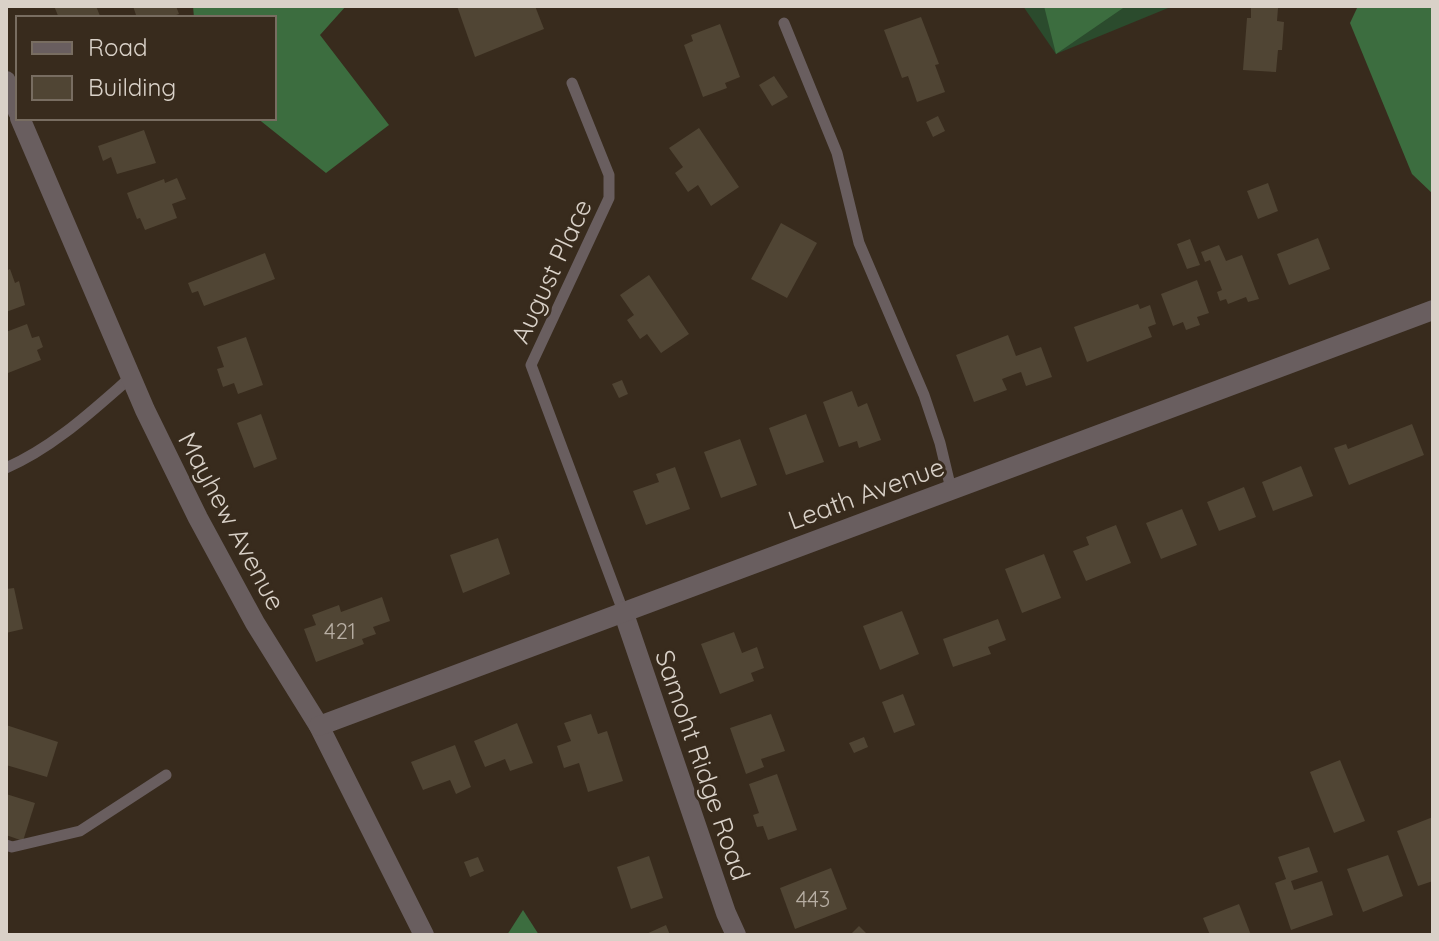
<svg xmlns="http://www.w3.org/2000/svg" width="1439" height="941" viewBox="0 0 1439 941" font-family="Quicksand,sans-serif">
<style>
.green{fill:#2b4b2d}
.forest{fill:#3c6d3f}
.building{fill:#504534}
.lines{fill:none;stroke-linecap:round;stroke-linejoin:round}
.lane{stroke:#695e5f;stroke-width:11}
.street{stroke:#695e5f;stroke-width:20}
.labels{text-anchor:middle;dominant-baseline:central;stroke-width:6;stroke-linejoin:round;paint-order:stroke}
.number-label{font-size:22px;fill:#b7aea3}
.street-label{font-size:26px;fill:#d9d1c8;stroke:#382b1d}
</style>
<rect width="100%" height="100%" fill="#382b1d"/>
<path class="green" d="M1023 6H1173L1056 54Z"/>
<g class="forest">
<path d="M193 6H346L320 35 389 125 326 173 257 118H274V18H194Z"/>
<path d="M1044 6H1126L1056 54Z"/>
<path d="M1358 6H1433V194L1412 174 1350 23Z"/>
<path d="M523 910 539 935H507Z"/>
</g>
<g class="building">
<path d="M54 6H96L100 16 59 18Z"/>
<path d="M133 6H176L179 14 168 18H137Z"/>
<path d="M457 6H535L544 29 475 57Z"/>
<path d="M1251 6 1278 8 1277 21 1284 22 1282 50H1278L1276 72 1243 70 1247 18H1251Z"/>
<path d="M921 17 939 64 935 65 945 92 917 102 908 76 902 78 884 30Z"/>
<path d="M720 24 740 77 725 83 727 88 703 97 684 45 693 41 691 35Z"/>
<path d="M774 76 788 97 772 106 759 85Z"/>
<path d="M938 116 945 131 933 137 926 122Z"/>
<path d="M699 128 739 187 711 206 698 185 688 192 675 173 683 167 669 148Z"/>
<path d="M144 130 156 163 117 174 111 157 103 161 98 146Z"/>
<path d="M177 178 186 199 172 204 177 218 145 230 140 218 137 219 127 193 164 179 165 183Z"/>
<path d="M1268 183 1278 211 1258 219 1247 191Z"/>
<path d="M781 223 817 243 787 298 751 279Z"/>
<path d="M1318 238 1330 269 1289 285 1277 254Z"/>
<path d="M1190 239 1200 265 1187 269 1177 244Z"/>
<path d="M1219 245 1226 261 1242 255 1259 299 1248 302 1246 297 1228 304 1226 299 1220 301 1217 292 1222 290 1210 260 1205 262 1201 252Z"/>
<path d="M265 253 275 279 204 306 198 291 192 293 188 283Z"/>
<path d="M10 269 15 283 19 281 25 305 6 312V271Z"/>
<path d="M649 275 689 334 661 353 647 334 640 339 627 320 634 315 620 295Z"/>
<path d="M1197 280 1209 313 1197 317 1200 325 1186 330 1183 322 1173 326 1161 294Z"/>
<path d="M1138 304 1140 309 1150 305 1156 324 1148 327 1152 337 1087 362 1074 327Z"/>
<path d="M27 324 32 338 39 336 43 347 37 350 41 360 8 373 6 332Z"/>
<path d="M1008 335 1016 356 1041 347 1052 377 1026 386 1021 372 1002 379 1007 390 974 402 956 355Z"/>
<path d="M246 337 263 385 238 394 234 383 223 387 217 369 224 367 217 347Z"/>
<path d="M622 380 628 394 619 398 612 384Z"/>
<path d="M852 391 858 407 867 403 881 440 859 448 857 441 839 447 823 402Z"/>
<path d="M261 414 277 459 254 468 237 423Z"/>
<path d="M806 414 824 462 786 475 769 428Z"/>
<path d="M1412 424 1424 455 1349 485 1334 448 1346 444 1348 449Z"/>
<path d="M740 439 757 485 721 498 704 452Z"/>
<path d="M1301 466 1313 496 1273 511 1262 482Z"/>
<path d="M675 467 690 509 646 525 633 491 659 482 656 474Z"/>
<path d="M1244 487 1256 517 1219 531 1207 502Z"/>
<path d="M1182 509 1197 545 1161 559 1146 523Z"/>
<path d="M1116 525 1131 563 1086 581 1073 551 1089 545 1086 537Z"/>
<path d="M498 538 510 574 463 593 450 555Z"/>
<path d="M1044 554 1061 598 1022 613 1005 569Z"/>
<path d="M14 588 23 629 6 633V589Z"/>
<path d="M382 597 390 621 373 627 376 634 362 639 364 644 316 662 304 629 316 625 312 615 339 605 341 612Z"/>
<path d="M902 611 919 654 880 670 863 626Z"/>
<path d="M998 619 1006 640 988 647 991 654 953 667 943 639Z"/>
<path d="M734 632 742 653 757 647 764 668 751 673 754 681 720 694 701 644Z"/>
<path d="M903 694 915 725 894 733 882 702Z"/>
<path d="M591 714 598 734 607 731 623 781 588 792 579 763 564 768 557 746 571 741 564 723Z"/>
<path d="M771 714 785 751 761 759 764 767 746 774 730 728Z"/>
<path d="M517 723 533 763 510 771 505 759 485 767 474 741Z"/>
<path d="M6 725 58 742 47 777 6 765Z"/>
<path d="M864 737 868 747 854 753 849 743Z"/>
<path d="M455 745 471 787 456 794 450 780 423 790 411 762Z"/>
<path d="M1340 760 1365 821 1334 833 1310 772Z"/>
<path d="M777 774 797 830 768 840 763 826 757 827 753 815 759 813 749 784Z"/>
<path d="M6 794 35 803 23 841 6 835Z"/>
<path d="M1433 817V881L1418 886 1397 831Z"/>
<path d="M1309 847 1318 872 1291 881 1294 890 1322 881 1333 915 1291 930 1275 883 1286 879 1278 857Z"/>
<path d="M1388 855 1403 896 1363 912 1347 869Z"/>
<path d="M649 856 663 898 631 909 617 867Z"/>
<path d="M478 857 484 871 470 877 464 862Z"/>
<path d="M831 868 847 909 795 929 780 888Z"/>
<path d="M1239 904 1251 935H1210L1203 918Z"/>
<path d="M666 925 670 935H644Z"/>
<path d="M859 926 868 935H850Z"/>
</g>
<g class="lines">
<g class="lane">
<path d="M784 23 837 153 859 243 924 395 940 443 951 489"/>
<path d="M572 83 609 175V198L531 365 623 611"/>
<path d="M6 468C54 447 92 411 131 377"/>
<path d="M6 845 12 847 80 831 166 775"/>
</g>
<g class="street">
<path d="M6 81 18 112"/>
<path d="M20 118 145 410 198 518 255 623 319 726 424 935"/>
<path d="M623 611 726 913 736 935"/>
<path d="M319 726 1433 310"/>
</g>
</g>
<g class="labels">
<g class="number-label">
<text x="340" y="631">421</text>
<text x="813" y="899">443</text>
</g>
<g class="street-label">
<text transform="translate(551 271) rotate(-65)">August Place</text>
<text transform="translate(866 493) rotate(-20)">Leath Avenue</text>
<text transform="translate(232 521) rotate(62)">Mayhew Avenue</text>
<text transform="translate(703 765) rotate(71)">Samoht Ridge Road</text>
</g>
</g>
<rect width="1439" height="941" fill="none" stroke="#d9d1c8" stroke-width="16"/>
<rect x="16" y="16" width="260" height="104" fill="#382b1d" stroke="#786d61" stroke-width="2"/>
<rect x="32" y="42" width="40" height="12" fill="#695e5f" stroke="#786d61" stroke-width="2"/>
<text x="88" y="56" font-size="24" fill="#d9d1c8">Road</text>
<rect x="32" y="76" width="40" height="24" fill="#504534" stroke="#786d61" stroke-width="2"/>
<text x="88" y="96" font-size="24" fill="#d9d1c8">Building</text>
</svg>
